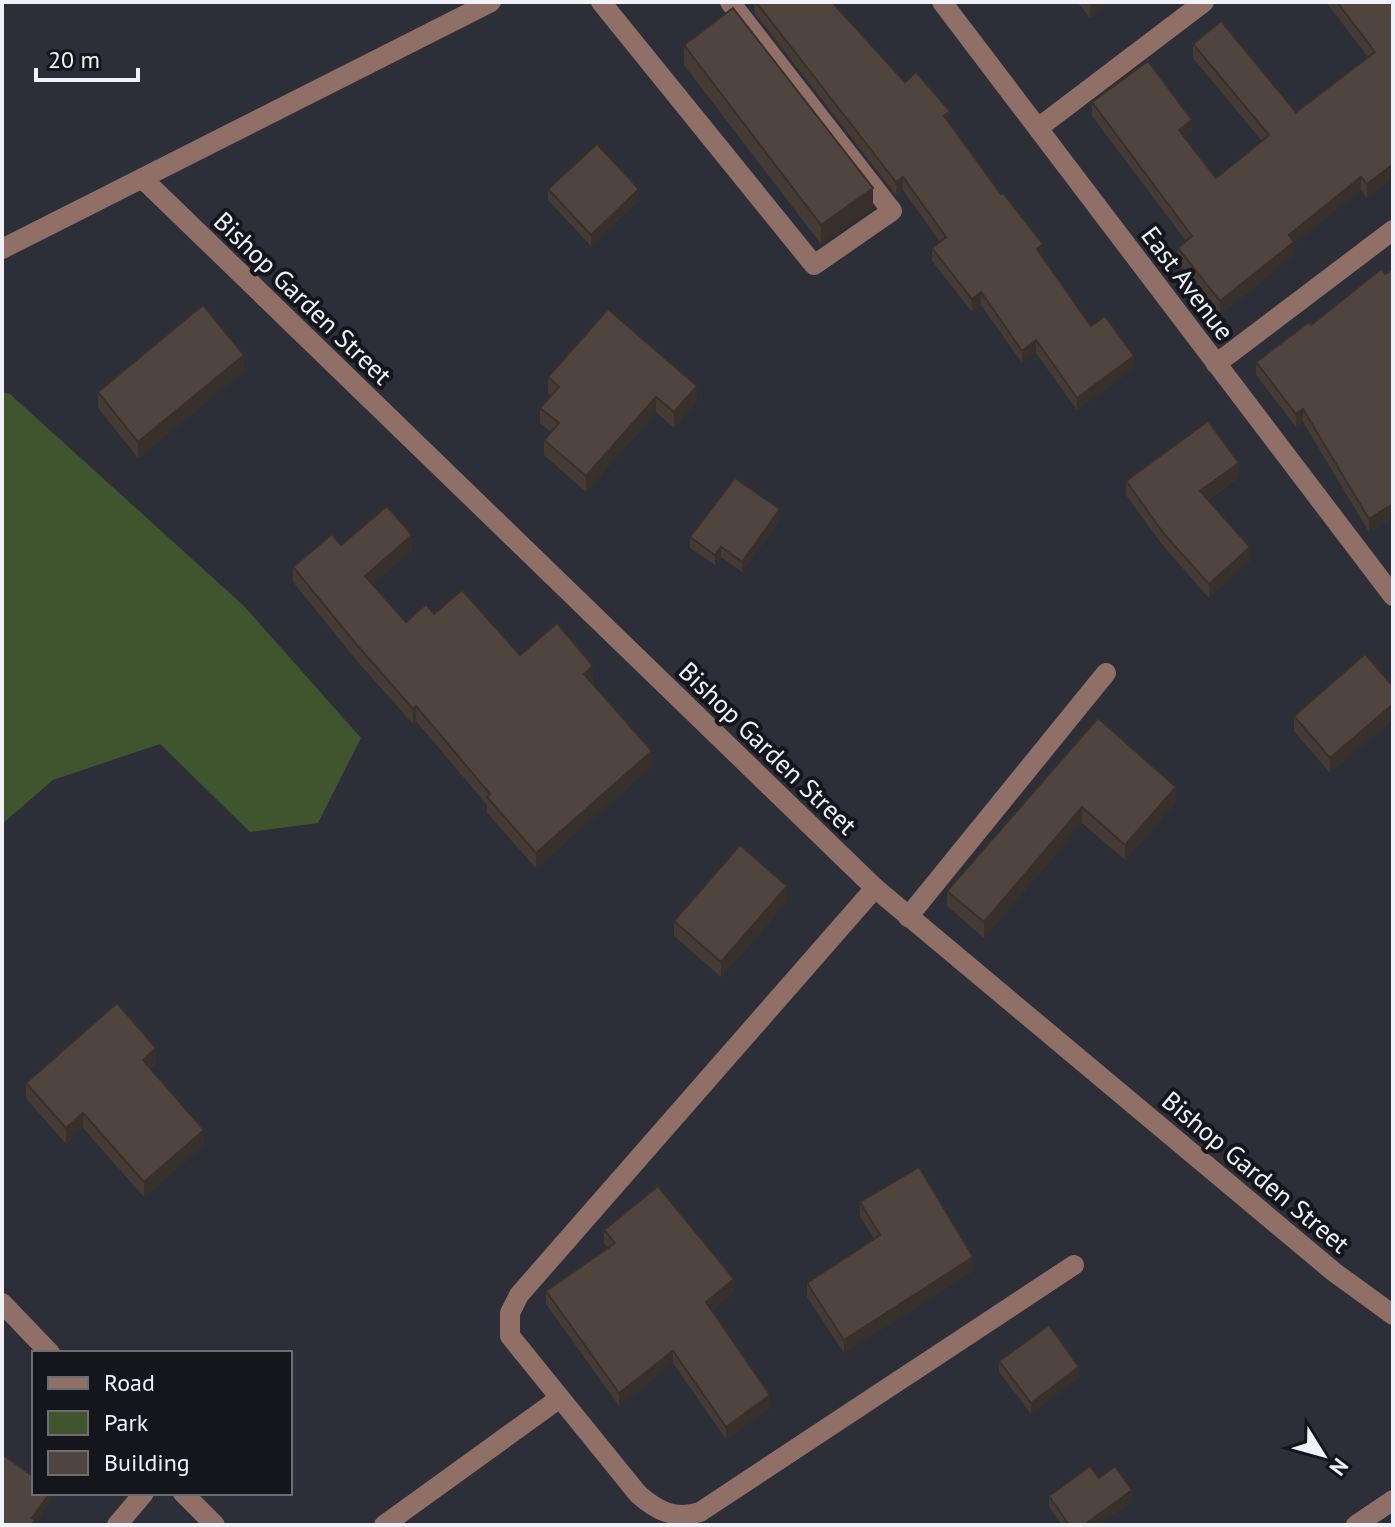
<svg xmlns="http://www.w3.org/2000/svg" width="1395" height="1527" viewBox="0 0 1395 1527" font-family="'PT Sans',sans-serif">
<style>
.green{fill:#40542e}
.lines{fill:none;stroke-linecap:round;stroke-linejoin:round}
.minor{stroke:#906f67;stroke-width:20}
.wall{fill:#453b35}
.shaded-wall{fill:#38302b}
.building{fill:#50453e;stroke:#38302b;stroke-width:2}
.labels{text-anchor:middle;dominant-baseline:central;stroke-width:8;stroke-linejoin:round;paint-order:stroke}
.street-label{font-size:26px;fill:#f1f2f9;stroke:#15161b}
</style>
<rect width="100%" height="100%" fill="#2c2e38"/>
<path class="green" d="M2 392 10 394 244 606 361 738 318 823 250 832 160 744 53 780 2 824Z"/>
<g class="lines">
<g class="minor">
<path d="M601 2 814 265 892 211 730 2"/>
<path d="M942 2 1393 596"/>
<path d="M1038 128 1204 2"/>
<path d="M143 179 875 888 1334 1272 1393 1315"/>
<path d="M2 249 491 2"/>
<path d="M1216 364 1393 230"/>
<path d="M875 888 519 1295 510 1313V1336L638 1494C657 1511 675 1520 700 1512L1074 1265"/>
<path d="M908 917 1106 673"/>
<path d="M2 1303 50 1353"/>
<path d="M183 1493 215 1525"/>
<path d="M117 1525 144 1493"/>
<path d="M384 1525 560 1398"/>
<path d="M1356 1525 1393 1500"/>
</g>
</g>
<g class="wall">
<path d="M752 2H832L905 82 950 123 1091 326 1134 368 1077 410 1036 353 1022 363 981 305 972 312 932 261V248L940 242 903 190 896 195 754 12V4Z"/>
<path d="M1077 2H1109L1090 18Z"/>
<path d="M1326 2H1393L1367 198 1361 190 1294 243V255L1220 315 1178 261V248L1186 241 1092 116V102L1192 133 1185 138 1216 178 1262 141 1193 58V44L1296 112 1368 57Z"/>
<path d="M684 45 873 208 821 244 684 65Z"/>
<path d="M548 189 639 200 591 246 548 200Z"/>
<path d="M1393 268V517L1369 532 1303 422 1296 427 1256 375V362Z"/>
<path d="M244 371 138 458 98 408V392Z"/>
<path d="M548 377 697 402 674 428 656 412 586 492 544 455V440L551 432 540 423V408L551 396 548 393Z"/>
<path d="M1239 477 1208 500 1250 561 1209 598 1164 547 1126 495V481Z"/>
<path d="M780 520 742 572 721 557 715 565 690 548V537Z"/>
<path d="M341 545 412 551 372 584 406 622 434 614 520 655 593 682 592 683 652 766 536 868 487 813V805L416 721 413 724 357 661 293 582V567Z"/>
<path d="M1393 686V719L1330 773 1294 731V716Z"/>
<path d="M1098 718 1176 802 1125 860 1082 823 984 938 947 906V891Z"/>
<path d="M787 902 721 977 674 936V921Z"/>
<path d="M156 1064 151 1069 204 1145 144 1197 83 1128 66 1144 26 1098V1083Z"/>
<path d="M860 1202 973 1271 844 1353 807 1297V1283L874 1239 860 1216Z"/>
<path d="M604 1230 734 1292 712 1310 770 1408 726 1439 673 1363 619 1406 546 1304V1291L608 1248 604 1243Z"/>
<path d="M999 1361 1079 1377 1031 1414 999 1372Z"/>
<path d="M1099 1478 1132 1501 1098 1525H1062L1049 1507V1496Z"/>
</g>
<g class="shaded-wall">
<path d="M1091 2H1109L1090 18Z"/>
<path d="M950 111V123L944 129V116Z"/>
<path d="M1192 120V133L1179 143V130Z"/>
<path d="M1393 164V178L1367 198V184Z"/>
<path d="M903 177V190L896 195V182Z"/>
<path d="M1361 177V190L1294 243V255L1220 315V301L1289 235Z"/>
<path d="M873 188V208L821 244V225Z"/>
<path d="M639 189V200L591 246V235Z"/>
<path d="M1043 244V256L1037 261V249Z"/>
<path d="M981 292V305L972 312V299Z"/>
<path d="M1036 340V353L1022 363V351Z"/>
<path d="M244 355V371L138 458V442Z"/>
<path d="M1134 356V368L1077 410V398Z"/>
<path d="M697 386V402L674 428V412Z"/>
<path d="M656 397V412L586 492V476Z"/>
<path d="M1303 409V422L1296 427V414Z"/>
<path d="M1239 463V477L1200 505V491Z"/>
<path d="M1393 504V517L1369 532V519Z"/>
<path d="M780 509V520L742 572V562Z"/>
<path d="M412 535V551L365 591V576Z"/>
<path d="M721 547V557L715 565V555Z"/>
<path d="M1250 547V561L1209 598V584Z"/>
<path d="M593 666V682L584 689V674Z"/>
<path d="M1393 704V719L1330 773V758Z"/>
<path d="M416 706V721L413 724V709Z"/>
<path d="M652 751V766L536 868V853Z"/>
<path d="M1176 787V802L1125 860V845Z"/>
<path d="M1082 807V823L984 938V922Z"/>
<path d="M787 886V902L721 977V962Z"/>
<path d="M156 1048V1064L143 1076V1060Z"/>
<path d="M83 1113V1128L66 1144V1128Z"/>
<path d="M204 1130V1145L144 1197V1182Z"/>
<path d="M973 1257V1271L844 1353V1340Z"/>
<path d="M734 1279V1292L706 1314V1302Z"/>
<path d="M673 1351V1363L619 1406V1393Z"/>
<path d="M1079 1367V1377L1031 1414V1403Z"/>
<path d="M770 1395V1408L726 1439V1427Z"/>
<path d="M1132 1490V1501L1098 1525H1084Z"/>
<path d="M50 1493H52V1500L35 1525H31L32 1518Z"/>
</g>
<g class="building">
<path d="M756 2H832L905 82 916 72 950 111 944 116 1001 194 1003 193 1043 244 1037 249 1091 326 1105 316 1134 356 1077 398 1036 340 1022 351 981 292 972 299 932 248 946 237 903 177 896 182Z"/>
<path d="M1337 2H1393V164L1367 184 1361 177 1289 235 1294 242 1220 301 1178 248 1192 236 1092 102 1148 61 1192 120 1179 130 1216 178 1269 135 1193 44 1221 21 1296 112 1375 52Z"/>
<path d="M733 8 873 188 821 225 684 45Z"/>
<path d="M597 144 639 189 591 235 548 189Z"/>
<path d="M1393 268V504L1369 519 1303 409 1296 414 1256 362 1309 322 1311 325 1381 269 1385 274Z"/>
<path d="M203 305 244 355 138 442 98 392Z"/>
<path d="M608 309 697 386 674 412 656 397 586 476 544 440 559 423 540 408 559 387 548 377Z"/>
<path d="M1208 421 1239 463 1200 491 1250 547 1209 584 1164 534 1126 481Z"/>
<path d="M735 478 780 509 742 562 721 547 715 555 690 537Z"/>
<path d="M387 506 412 535 365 576 406 622 426 604 434 614 462 590 520 655 557 623 593 666 584 674 652 751 536 853 487 797 490 794 416 706 413 709 357 645 293 567 332 534 341 545Z"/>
<path d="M1365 654 1393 686V704L1330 758 1294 716Z"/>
<path d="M1098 718 1176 787 1125 845 1082 807 984 922 947 891Z"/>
<path d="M740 845 787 886 721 962 674 921Z"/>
<path d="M117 1003 156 1048 143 1060 204 1130 144 1182 83 1113 66 1128 26 1083Z"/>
<path d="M919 1167 973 1257 844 1340 807 1283 880 1235 860 1202Z"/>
<path d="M658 1186 734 1279 706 1302 770 1395 726 1427 673 1351 619 1393 546 1291 615 1243 604 1230Z"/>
<path d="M1049 1325 1079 1367 1031 1403 999 1361Z"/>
<path d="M2 1454 34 1477V1493H50L32 1518 35 1520 31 1525H2Z"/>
<path d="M1090 1466 1099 1478 1115 1466 1132 1490 1084 1525H1069L1049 1496Z"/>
</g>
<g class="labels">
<g class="street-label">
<text transform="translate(1188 283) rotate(53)">East Avenue</text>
<text transform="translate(303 298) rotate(44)">Bishop Garden Street</text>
<text transform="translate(768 748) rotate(44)">Bishop Garden Street</text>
<text transform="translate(1256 1172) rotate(40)">Bishop Garden Street</text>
</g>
</g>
<rect width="1395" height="1527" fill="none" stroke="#f1f2f9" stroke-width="8"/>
<rect x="32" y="1351" width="260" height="144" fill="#15161b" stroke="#6d6e74" stroke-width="2"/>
<rect x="48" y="1377" width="40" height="12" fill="#906f67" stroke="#6d6e74" stroke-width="2"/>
<text x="104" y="1391" font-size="24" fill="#f1f2f9">Road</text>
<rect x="48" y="1411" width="40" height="24" fill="#40542e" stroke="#6d6e74" stroke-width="2"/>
<text x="104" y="1431" font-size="24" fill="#f1f2f9">Park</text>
<rect x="48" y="1451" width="40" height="24" fill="#50453e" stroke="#6d6e74" stroke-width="2"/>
<text x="104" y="1471" font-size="24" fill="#f1f2f9">Building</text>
<g transform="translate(1323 1455) rotate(127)" stroke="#15161b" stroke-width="6" paint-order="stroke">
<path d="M0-6L14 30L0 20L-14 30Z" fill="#f1f2f9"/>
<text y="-12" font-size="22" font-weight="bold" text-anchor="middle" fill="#f1f2f9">N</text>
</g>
<path d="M36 68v12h102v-12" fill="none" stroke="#f1f2f9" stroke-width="4"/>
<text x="48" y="68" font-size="24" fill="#f1f2f9" stroke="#15161b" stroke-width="6" paint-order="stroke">20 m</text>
</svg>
